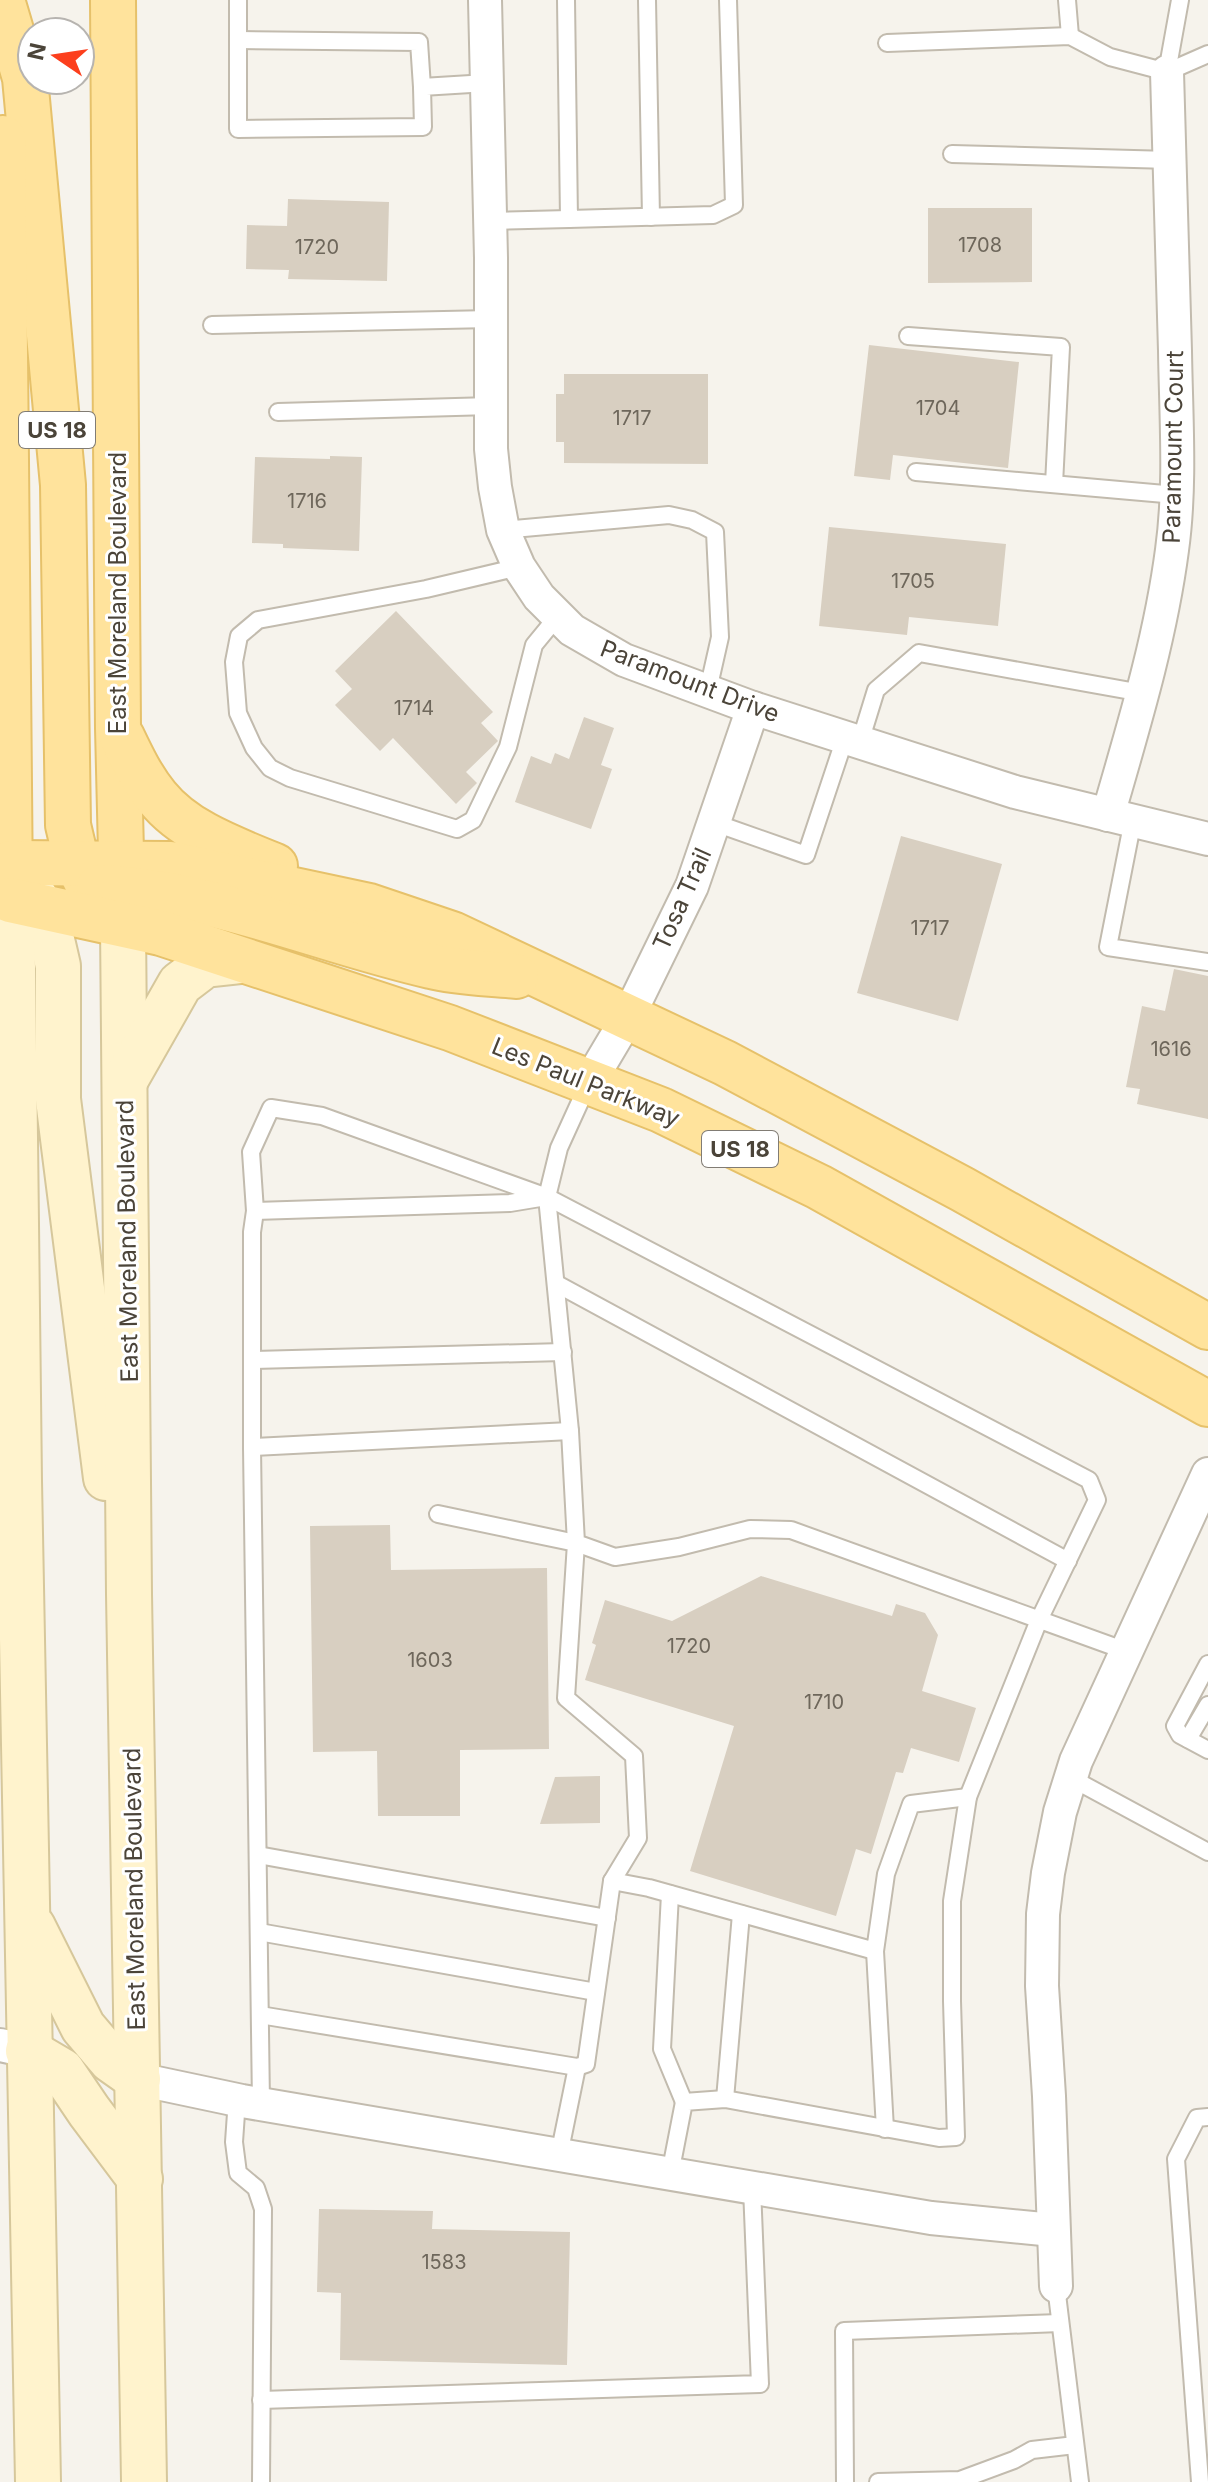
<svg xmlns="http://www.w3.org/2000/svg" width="1208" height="2482" viewBox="0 0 1208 2482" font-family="Inter,sans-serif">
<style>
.building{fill:#d8cfc1}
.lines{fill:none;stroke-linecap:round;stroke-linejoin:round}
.lane-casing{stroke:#c2bbae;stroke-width:20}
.street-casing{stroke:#c2bbae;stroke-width:36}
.secondary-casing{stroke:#d6c79b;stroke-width:48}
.primary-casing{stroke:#e6c16a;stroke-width:48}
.lane{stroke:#fff;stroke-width:16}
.street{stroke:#fff;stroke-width:32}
.secondary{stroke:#fff3cd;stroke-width:44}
.primary{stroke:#ffe39c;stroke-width:44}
.labels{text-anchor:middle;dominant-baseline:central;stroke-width:6;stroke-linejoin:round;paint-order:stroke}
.number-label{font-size:20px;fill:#6e675b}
.shield{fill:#fff;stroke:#817c74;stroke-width:2}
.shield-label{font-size:22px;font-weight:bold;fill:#4b4439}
.street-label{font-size:24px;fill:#4b4439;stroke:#fff}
</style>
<rect width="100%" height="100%" fill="#f6f3ec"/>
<g class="building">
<path d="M288 199 389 202 387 281 288 279 289 270 246 269 247 225 287 226Z"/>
<path d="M928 208H1032V282L928 283Z"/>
<path d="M869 345 1019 362 1008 468 893 455 890 480 854 476Z"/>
<path d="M564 374H708V464L564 463V442H556V394H564Z"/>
<path d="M330 456 362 457 359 551 283 548V544L252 543 255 457 330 459Z"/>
<path d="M829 527 1006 544 998 626 909 617 907 635 819 626Z"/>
<path d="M396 611 493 712 481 723 498 741 466 772 477 783 456 804 393 738 380 751 335 705 352 689 335 671Z"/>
<path d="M584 717 614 728 601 765 612 769 591 829 515 802 531 756 551 764 555 753 569 759Z"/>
<path d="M901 836 1002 864 958 1021 857 993Z"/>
<path d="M1174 969 1208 976V1119L1137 1104 1140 1089 1126 1087 1142 1006 1165 1011Z"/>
<path d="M390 1525 391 1570 547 1568 549 1749 460 1750V1816H378L377 1751 313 1752 310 1526Z"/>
<path d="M761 1576 892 1616 896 1604 925 1613 938 1635 922 1691 976 1708 959 1762 911 1748 903 1773 896 1772 871 1854 856 1849 836 1916 690 1871 734 1726 585 1680 596 1645 592 1643 605 1600 672 1621Z"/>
<path d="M600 1776V1823L540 1824 555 1777Z"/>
<path d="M319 2209 433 2211 432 2229 570 2232 567 2365 340 2360 341 2293 317 2292Z"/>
</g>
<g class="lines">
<defs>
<g id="lane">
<path d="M238 0V129L423 127 422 87 487 83"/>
<path d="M566 0 569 219 713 215 734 205 728 0"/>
<path d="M647 0 651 217"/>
<path d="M1067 0 1070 36"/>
<path d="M238 40 419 42 422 87"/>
<path d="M887 43 1070 36 1110 57 1167 72 1208 54"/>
<path d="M1167 72 1180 0"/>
<path d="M952 154 1170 160"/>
<path d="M490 221 569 219"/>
<path d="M212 325 491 319"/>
<path d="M908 336 1061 347 1054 484"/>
<path d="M278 412 491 406"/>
<path d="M916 472 1176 495"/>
<path d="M503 530 669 515 692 520 715 532 720 637 708 690"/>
<path d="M519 567 426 589 258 620 239 636 234 662 238 713 254 748 270 768 290 778 457 829 473 820 508 747 534 645 557 617"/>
<path d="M860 742 876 690 919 653 1142 693"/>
<path d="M1133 820 1108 947 1208 962"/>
<path d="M715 823 806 855 845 738"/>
<path d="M589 1082 559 1148 547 1197 570 1431 576 1543 615 1557 679 1547 750 1529 791 1530 1126 1651"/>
<path d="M255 1211 510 1203 546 1197"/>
<path d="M557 1284 1068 1561"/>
<path d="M252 1360 563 1352"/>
<path d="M252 1447 570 1431"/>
<path d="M1208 1664 1175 1726 1180 1735 1208 1750"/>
<path d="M1188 1739 1208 1705"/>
<path d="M1071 1778 1208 1852"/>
<path d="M258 1855 607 1918"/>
<path d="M612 1881 649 1888 875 1951 886 1874 911 1804 968 1797"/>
<path d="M670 1894 662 2049 684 2102"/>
<path d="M259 1932 596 1992"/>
<path d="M875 1951 885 2129"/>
<path d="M260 2015 577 2067 586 2064 612 1881 638 1838 634 1756 566 1698 576 1543 438 1514"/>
<path d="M237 2099 234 2142 238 2173 256 2188 263 2209 261 2482"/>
<path d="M725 2099 741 1914"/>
<path d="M261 2104 252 1447V1232L255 1211 251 1152 271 1108 322 1116 547 1197 1089 1480 1097 1500 1039 1620 968 1797 952 1901V2001L956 2137 939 2138 725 2099 684 2102 670 2174"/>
<path d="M559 2155 577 2067"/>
<path d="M1056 2286 1080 2482"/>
<path d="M261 2400 760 2384 752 2188"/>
<path d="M845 2482 844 2331 1060 2323"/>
<path d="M878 2482 960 2480 1014 2460 1032 2450 1075 2445"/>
<path d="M1200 2482 1176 2159 1197 2118 1208 2117"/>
</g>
<g id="street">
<path d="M485 0 491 258V449L495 487 503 530 519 567 539 597 572 630 624 660 753 708 1015 792 1208 839"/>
<path d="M1108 815C1133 728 1160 641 1172 550 1181 485 1176 417 1175 351 1173 258 1170 165 1167 72"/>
<path d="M590 1081 628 1017 692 886 753 708"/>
<path d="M0 2045 28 2051"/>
<path d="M138 2079 242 2101 931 2218 1053 2230"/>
<path d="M1056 2286 1049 2096 1042 1986 1043 1914 1048 1873 1060 1812 1076 1761 1208 1474"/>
</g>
<g id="secondary">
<path d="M22 879 41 906 52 940 58 966V1099L106 1478"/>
<path d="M10 900 13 967 19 1481 38 2482"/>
<path d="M123 925 129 1594 144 2482"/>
<path d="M126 1079 180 984 205 965 242 961"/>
<path d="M33 1927 83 2027 111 2060 138 2079"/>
<path d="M28 2051 62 2071 89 2111 140 2179"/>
</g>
<g id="primary">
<path d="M2 0 25 78 63 485 68 825 77 863 89 887"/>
<path d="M113 0 118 728 122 894"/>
<path d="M3 138 10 893"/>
<path d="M122 737C132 758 142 779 157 797 185 832 234 849 275 866"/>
<path d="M10 863 171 864 369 906 452 934 725 1063 962 1189 1208 1327"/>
<path d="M99 887C213 892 321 941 431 966 458 973 488 973 516 976"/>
<path d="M10 900 161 933 450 1028 661 1110 819 1187 1208 1404"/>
</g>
</defs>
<use href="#lane" class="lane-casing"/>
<use href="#street" class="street-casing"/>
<use href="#secondary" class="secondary-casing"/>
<use href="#primary" class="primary-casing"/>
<use href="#lane" class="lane"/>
<use href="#street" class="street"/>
<use href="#secondary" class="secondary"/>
<use href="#primary" class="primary"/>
</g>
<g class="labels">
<g class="number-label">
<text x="980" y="245">1708</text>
<text x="317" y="247">1720</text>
<text x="938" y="408">1704</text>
<text x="632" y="418">1717</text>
<text x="307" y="501">1716</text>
<text x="913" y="581">1705</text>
<text x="414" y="708">1714</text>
<text x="930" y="928">1717</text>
<text x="1171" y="1049">1616</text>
<text x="689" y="1646">1720</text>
<text x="430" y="1660">1603</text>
<text x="824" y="1702">1710</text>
<text x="444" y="2262">1583</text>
</g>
<g class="shield">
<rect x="19" y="412" width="76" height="36" rx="6"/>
<rect x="702" y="1131" width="76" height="36" rx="6"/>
</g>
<g class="shield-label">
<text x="57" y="430">US 18</text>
<text x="740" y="1149">US 18</text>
</g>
<g class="street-label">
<text transform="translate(1173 447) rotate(-89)">Paramount Court</text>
<text transform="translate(117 593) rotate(-90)">East Moreland Boulevard</text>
<text transform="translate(690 681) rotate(21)">Paramount Drive</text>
<text transform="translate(682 899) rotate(-66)">Tosa Trail</text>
<text transform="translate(586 1082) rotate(22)">Les Paul Parkway</text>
<text transform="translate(127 1241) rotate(-91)">East Moreland Boulevard</text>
<text transform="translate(134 1889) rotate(-91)">East Moreland Boulevard</text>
</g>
</g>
<g transform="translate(56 56) rotate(283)"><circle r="38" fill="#ffffff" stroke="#b7b4b0" stroke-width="2"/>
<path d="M0-6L14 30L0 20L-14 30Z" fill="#fc3f1d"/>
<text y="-12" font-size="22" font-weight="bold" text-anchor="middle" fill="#4b4439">N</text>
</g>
</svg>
